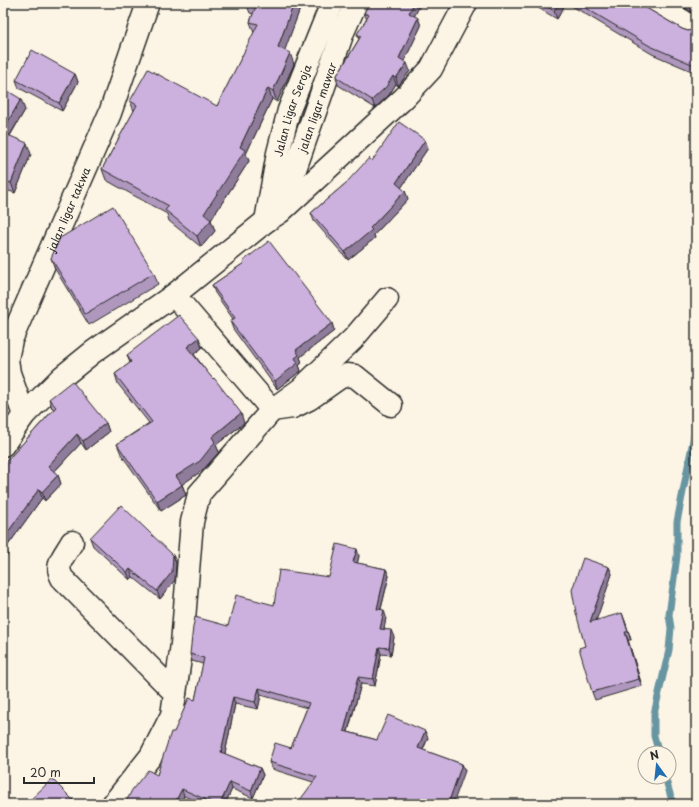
<svg xmlns="http://www.w3.org/2000/svg" width="699" height="807" viewBox="0 0 699 807" font-family="'Playpen Sans',sans-serif">
<style>
.lines{fill:none;stroke-linecap:round;stroke-linejoin:round}
.stream{stroke:#6895a2;stroke-width:7}
.minor-casing{stroke:#2b2b2b;stroke-width:25}
.minor{stroke:#fcf5e5;stroke-width:22}
.wall{fill:#af97be;stroke:#2b2b2b}
.shaded-wall{fill:#8f7b9b;stroke:#2b2b2b}
.building{fill:#ccb0dd;stroke:#2b2b2b}
.labels{text-anchor:middle;dominant-baseline:central;stroke-width:3;stroke-linejoin:round;paint-order:stroke}
.street-label{font-size:11px;fill:#2b2b2b;stroke:#fcf5e5}
</style>
<rect width="100%" height="100%" fill="#fcf5e5"/>
<filter id="ink" filterUnits="userSpaceOnUse"><feTurbulence type="fractalNoise" baseFrequency=".025" numOctaves="2"/><feDisplacementMap in="SourceGraphic" scale="8" xChannelSelector="R" yChannelSelector="G"/><feConvolveMatrix kernelMatrix="1 2 1 2 8 2 1 2 1" color-interpolation-filters="sRGB"/></filter>
<g filter="url(#ink)">
<g class="lines">
<g class="stream">
<path d="M659 753 654 736V714L669 650 671 628 669 615 677 556V522L696 425"/>
<path d="M665 777 673 804"/>
</g>
<defs>
<g id="minor">
<path d="M652 3 691 26"/>
<path id="s1" d="M281 209 343 32 356 3"/>
<path id="s2" d="M266 221 278 153 289 110 332 3"/>
<path d="M174 295 272 410 293 407 309 399 339 378 347 375 355 376 391 405"/>
<path id="s3" d="M24 415 9 373 7 359 11 340 110 113 148 3"/>
<path d="M3 445 24 415 62 377 93 352 174 295 266 221 280 212 404 98 431 69 466 3"/>
<path d="M72 542C65 555 54 564 62 578L175 693"/>
<path d="M113 804 151 756 172 715 182 644 192 522 199 494 272 410 301 389 353 339 387 299"/>
</g>
</defs>
<use href="#minor" class="minor-casing"/>
<use href="#minor" class="minor"/>
</g>
<g class="wall">
<path d="M246 3H299L301 6 284 51 294 64 277 102 272 99 246 154 249 161 211 220 215 231 201 247 169 221 167 214 106 180 102 169 134 111 130 101 217 106 254 33 250 22 253 14 250 13Z"/>
<path d="M369 3H421L414 16 418 18 421 26 404 61 410 71 398 86 396 84 389 95 375 108 338 85 336 77 359 39 357 34 367 20 364 13Z"/>
<path d="M530 3H566L557 19Z"/>
<path d="M567 3H640L643 6 682 29 688 31 694 29 696 27V73L652 54Z"/>
<path d="M677 3H696V14Z"/>
<path d="M75 74 78 82 62 111 19 88 16 80Z"/>
<path d="M3 88 25 110 10 136 31 154 15 193 3 189Z"/>
<path d="M428 148 401 188 405 191 408 199 374 235 375 238 348 260 314 221 311 213 372 161Z"/>
<path d="M51 258 154 273 158 284 89 325 55 269Z"/>
<path d="M243 261 332 323 334 331 300 357 302 363 299 365 301 371 277 389 233 329 230 321 233 319 215 293 212 285 244 263Z"/>
<path d="M199 338 202 348 194 354 244 423 216 445 219 452 203 470 182 484 186 495 161 511 121 454 117 444 149 423 118 384 115 374 130 363 127 355Z"/>
<path d="M49 399 106 423 109 432 86 450 81 443 54 472 58 475 61 484 45 501 42 498 6 548 8 554 3 560V465L54 409 52 408Z"/>
<path d="M90 538 173 555 176 563 175 580 160 599 133 577 130 580 93 546Z"/>
<path d="M359 556 357 563 386 569 389 576 381 609 386 617 384 629 394 637 391 655 381 654 375 686 361 684 348 732 377 740 428 738 423 750 462 764 465 771 313 782 272 769 269 762 291 748 307 708 261 695 258 709 235 704 225 754 260 768 263 775 253 798 232 789 225 804H203L184 796 180 804H125L157 775 174 732 195 700 203 664 192 661 190 654 228 626 274 605 329 577Z"/>
<path d="M609 567 612 574 596 620 625 621 631 640H628L642 686 595 700 592 692 585 646Z"/>
</g>
<g class="shaded-wall">
<path d="M294 3H299L301 6 282 58 278 47Z"/>
<path d="M414 3H421L412 21 409 13Z"/>
<path d="M559 3H566L557 19 554 11Z"/>
<path d="M418 18 421 26 402 66 399 58Z"/>
<path d="M290 53 294 64 277 102 273 91Z"/>
<path d="M696 62V70L694 65Z"/>
<path d="M407 63 410 71 398 86 396 78Z"/>
<path d="M75 74 78 82 62 111 59 103Z"/>
<path d="M393 76 396 84 389 95 375 108 372 100Z"/>
<path d="M268 88 272 99 246 154 249 161 211 220 215 231 201 247 197 236 204 214 240 147Z"/>
<path d="M21 99 25 110 5 143 3 137V130Z"/>
<path d="M425 140 428 148 399 191 396 183Z"/>
<path d="M27 143 31 154 15 193 11 183Z"/>
<path d="M405 191 408 199 374 235 375 238 348 260 345 252 370 228Z"/>
<path d="M332 323 334 331 300 357 302 363 299 365 301 371 277 389 275 381 295 358 296 350Z"/>
<path d="M199 338 202 348 191 356 187 347Z"/>
<path d="M241 413 244 423 216 445 219 452 203 470 180 486 176 476 212 437Z"/>
<path d="M106 423 109 432 86 450 83 441Z"/>
<path d="M77 434 81 443 51 475 48 466Z"/>
<path d="M58 475 61 484 45 501 42 492Z"/>
<path d="M182 485 186 495 161 511 157 501Z"/>
<path d="M39 489 42 498 6 548 8 554 3 560V539Z"/>
<path d="M357 549 359 556 356 569 353 562Z"/>
<path d="M173 555 176 563 175 580 160 599 157 591Z"/>
<path d="M609 567 612 574 593 630 590 622Z"/>
<path d="M130 569 133 577 130 580 127 572Z"/>
<path d="M386 569 389 576 379 616 377 609Z"/>
<path d="M384 610 386 617 383 636 380 629Z"/>
<path d="M622 613 625 621 631 640 628 632Z"/>
<path d="M391 630 394 637 391 655 389 648Z"/>
<path d="M625 632 628 640 642 686 639 679Z"/>
<path d="M379 647 381 654 375 686 373 679Z"/>
<path d="M358 677 361 684 346 738 344 731Z"/>
<path d="M259 688 261 695 258 709 255 702Z"/>
<path d="M233 697 235 704 224 759 221 752Z"/>
<path d="M425 731 428 738 420 755 418 748Z"/>
<path d="M462 764 465 771 453 804H448Z"/>
<path d="M260 768 263 775 253 798 251 791Z"/>
<path d="M230 782 232 789 225 804H220Z"/>
<path d="M182 789 184 796 180 804H174Z"/>
</g>
<g class="building">
<path d="M248 3H294L278 47 290 53 273 91 268 88 240 147 245 150 204 214 211 220 197 236 165 210 169 206 102 169 137 105 130 101 148 69 217 106 258 24 250 22 256 6Z"/>
<path d="M369 3H414L409 13 418 18 399 58 407 63 396 78 393 76 386 87 372 100 336 77 361 36 357 34 369 15 364 13Z"/>
<path d="M541 3H559L554 11Z"/>
<path d="M577 3H640L643 6 682 29 688 31 694 29 696 27V62L694 65 650 46Z"/>
<path d="M687 3H696V9L694 7Z"/>
<path d="M32 50 75 74 59 103 16 80Z"/>
<path d="M3 88 21 99 3 130Z"/>
<path d="M399 122 425 140 396 183 405 191 370 228 372 230 345 252 311 213 346 183 369 158 372 161Z"/>
<path d="M3 133 27 143 11 183 3 180Z"/>
<path d="M113 206 154 273 85 314 51 258 60 238Z"/>
<path d="M269 241 332 323 296 350 299 355 295 358 298 363 275 381 230 321 235 318 212 285 244 263 243 261Z"/>
<path d="M179 315 199 338 187 347 213 379 214 378 241 413 212 437 215 442 200 461 176 476 182 485 157 501 117 444 152 422 115 374 131 362 127 355Z"/>
<path d="M72 381 106 423 83 441 77 434 48 466 58 475 42 492 39 489 3 539V465L56 407 49 399Z"/>
<path d="M121 505 173 555 172 572 157 591 130 569 127 572 90 538Z"/>
<path d="M337 544 357 549 353 562 386 569 377 609 384 610 380 629 391 630 389 648 379 647 373 679 358 677 344 731 377 740 388 715 425 731 418 748 462 764 448 804H297L317 777 269 762 275 743 291 748 309 703 259 688 255 702 233 697 221 752 260 768 251 791 230 782 220 804H216L182 789 174 804H125L132 790 148 770 157 775 171 732H174L189 698 195 700 204 658 190 654 193 627 195 617 228 626 236 595 274 605 279 570 329 577Z"/>
<path d="M583 558 609 567 590 622 622 613 628 632H625L639 679 592 692 579 648 585 646 576 613 572 590Z"/>
<path d="M52 779 77 804H26Z"/>
<path d="M516 800 535 804H516Z"/>
</g>
</g>
<g class="labels">
<g class="street-label">
<text stroke="none"><textPath href="#s1" startOffset="108">jalan ligar mawar</textPath></text>
<text stroke="none"><textPath href="#s2" startOffset="114">Jalan Ligar Seroja</textPath></text>
<text stroke="none"><textPath href="#s3" startOffset="221">jalan ligar takwa</textPath></text>
</g>
</g>
<rect width="699" height="807" fill="none" stroke="#fcf5e5" stroke-width="16"/>
<rect x="8" y="8" width="683" height="791" fill="none" stroke="#2b2b2b" stroke-width="1.5" filter="url(#ink)"/>
<g transform="translate(657 765) rotate(345)"><circle r="19" fill="#fcf5e5" stroke="#a8a49b"/>
<path d="M0-3L7 15L0 10L-7 15Z" fill="#1f6fb2"/>
<text y="-6" font-size="11" font-weight="bold" text-anchor="middle" fill="#2b2b2b">N</text>
</g>
<path d="M24 777v6h70v-6" fill="none" stroke="#2b2b2b" stroke-width="2"/>
<text x="30" y="777" font-size="12" fill="#2b2b2b" stroke="#fcf5e5" stroke-width="3" paint-order="stroke">20 m</text>
</svg>
